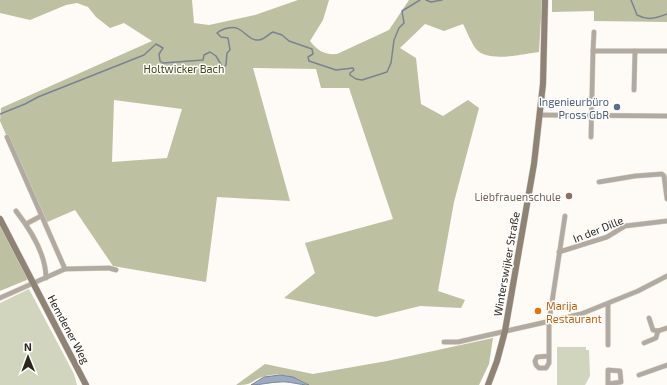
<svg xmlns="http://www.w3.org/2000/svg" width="667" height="385" viewBox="0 0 667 385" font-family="'Exo 2',sans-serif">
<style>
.green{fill:#d2d5bd}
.forest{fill:#bdc0a1;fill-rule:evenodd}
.water{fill:#9babc5;stroke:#7a8392}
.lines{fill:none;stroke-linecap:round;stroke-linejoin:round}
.stream{stroke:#7a8392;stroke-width:1.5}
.street-casing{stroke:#d8d4cf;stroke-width:5.5}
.secondary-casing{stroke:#d8d4cf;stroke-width:7}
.street{stroke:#b2aaa0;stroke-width:4.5}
.secondary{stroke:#8f8375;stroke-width:6}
.service-dot{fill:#5c6f8a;stroke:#fff;stroke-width:1.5}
.education-dot{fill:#8d6e63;stroke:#fff;stroke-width:1.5}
.food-dot{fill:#e8710a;stroke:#fff;stroke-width:1.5}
.labels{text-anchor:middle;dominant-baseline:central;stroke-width:3;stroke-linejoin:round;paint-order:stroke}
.park-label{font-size:11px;fill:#444713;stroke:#fff}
.service-label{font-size:11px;fill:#4e5e75;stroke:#fff;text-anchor:end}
.education-label{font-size:11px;fill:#785e54;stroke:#fff;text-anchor:end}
.street-label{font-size:11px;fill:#2c251c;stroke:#fff}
.food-label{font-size:11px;fill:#c56008;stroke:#fff;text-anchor:start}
</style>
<rect width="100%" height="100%" fill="#fefaf6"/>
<g class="green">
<path d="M29 289 74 374 77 385H0V303Z"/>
<path d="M557 347H586V350H589L590 376 585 385H557Z"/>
</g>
<g class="forest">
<path d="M0 0H192L194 23 209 25 255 15 298 0H329L323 20 310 41C318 51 324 55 337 54L389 30 409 0H542L539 52C522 54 488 63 476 49 471 42 467 32 463 24L444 31 425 24 400 48 416 58 421 104 443 116 468 100 479 108 454 202 438 291 465 300 461 308 420 306 376 317 284 298 315 273 305 243 393 219 349 88H321L316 69 253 68 290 201 217 197 206 282 113 266 75 210 45 223 0 121 1 108 152 41 124 23 110 28 96 17 88 7 77 3 66 5 30 20 0 13ZM114 100 182 109 167 158 112 162Z"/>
<path d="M552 0H667V22L594 21V11L552 12Z"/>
<path d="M0 226 29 279 0 291Z"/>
<path d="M493 338 489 364 479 385H309C295 376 278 371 262 377 249 382 253 385 236 385L265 364 313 374 387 361Z"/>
</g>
<path class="water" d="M280 375 293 377 309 385C299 385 289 381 280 382 270 382 261 385 251 385L264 377Z"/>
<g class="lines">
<g class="stream">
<path d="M426 0 431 2 442 0"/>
<path d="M631 0 637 15C648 21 656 18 667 14"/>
<path d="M0 114 25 104 38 97 144 55 156 44 163 48 159 54 160 61 163 63 203 60 204 55 210 52 216 56 223 68 226 65 227 53 230 50 228 38 221 37 217 33C220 30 224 29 228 28 243 24 246 41 259 40 266 39 268 34 273 32L282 35 289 41 312 49 313 54 308 57 309 61 336 70 353 68 354 70 350 73V75L356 79 362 80 387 72 391 63 394 40 399 28 404 23 402 11 420 0"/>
</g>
<defs>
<g id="street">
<path d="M593 51 594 32"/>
<path d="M634 90 635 51"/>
<path d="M540 115 667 116"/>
<path d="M7 137 65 269"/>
<path d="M591 137 593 51H667"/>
<path d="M599 182 635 176 662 174 664 176 667 199"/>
<path d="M16 211C30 229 46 254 46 278"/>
<path d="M26 224 41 216"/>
<path d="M559 252 607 237 625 226 667 221"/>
<path d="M0 298 65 269 109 268 116 270"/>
<path d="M608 304V345"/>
<path d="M649 318 653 330 658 331 667 328"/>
<path d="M444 342H458L581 314 638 291 667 276"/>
<path d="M644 343 656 338 658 331"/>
<path d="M549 356 537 357 535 361 536 365 539 368H546L549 363V322L565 216"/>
<path d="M639 375 667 365"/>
<path d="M608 385V370L620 371 621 382 608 384"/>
</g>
<g id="secondary">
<path d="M0 219 86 385"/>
<path d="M488 385 497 361 505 331 534 164 543 84 545 0"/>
</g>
</defs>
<use href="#street" class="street-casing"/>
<use href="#secondary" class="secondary-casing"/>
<use href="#street" class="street"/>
<use href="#secondary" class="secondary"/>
</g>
<circle class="service-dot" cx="617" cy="107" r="4"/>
<circle class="education-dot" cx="569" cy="196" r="4"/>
<circle class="food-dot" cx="538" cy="311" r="4"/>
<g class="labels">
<g class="park-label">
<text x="184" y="68">Holtwicker Bach</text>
</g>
<g class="service-label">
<text x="609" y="101">Ingenieurbüro<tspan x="609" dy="13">Pross GbR</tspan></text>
</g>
<g class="education-label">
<text x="561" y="196">Liebfrauenschule</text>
</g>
<g class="street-label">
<text transform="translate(598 229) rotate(-22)">In der Dille</text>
<text transform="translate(506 264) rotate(-80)">Winterswijker Straße</text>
<text transform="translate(69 329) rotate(62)">Hemdener Weg</text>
</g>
<g class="food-label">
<text x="546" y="305">Marija<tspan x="546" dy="13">Restaurant</tspan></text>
</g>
</g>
<g transform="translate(28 357) rotate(359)" stroke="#ffffff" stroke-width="3" paint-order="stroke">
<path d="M0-3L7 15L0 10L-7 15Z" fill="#2c251c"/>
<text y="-6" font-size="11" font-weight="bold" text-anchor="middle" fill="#2c251c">N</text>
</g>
</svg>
